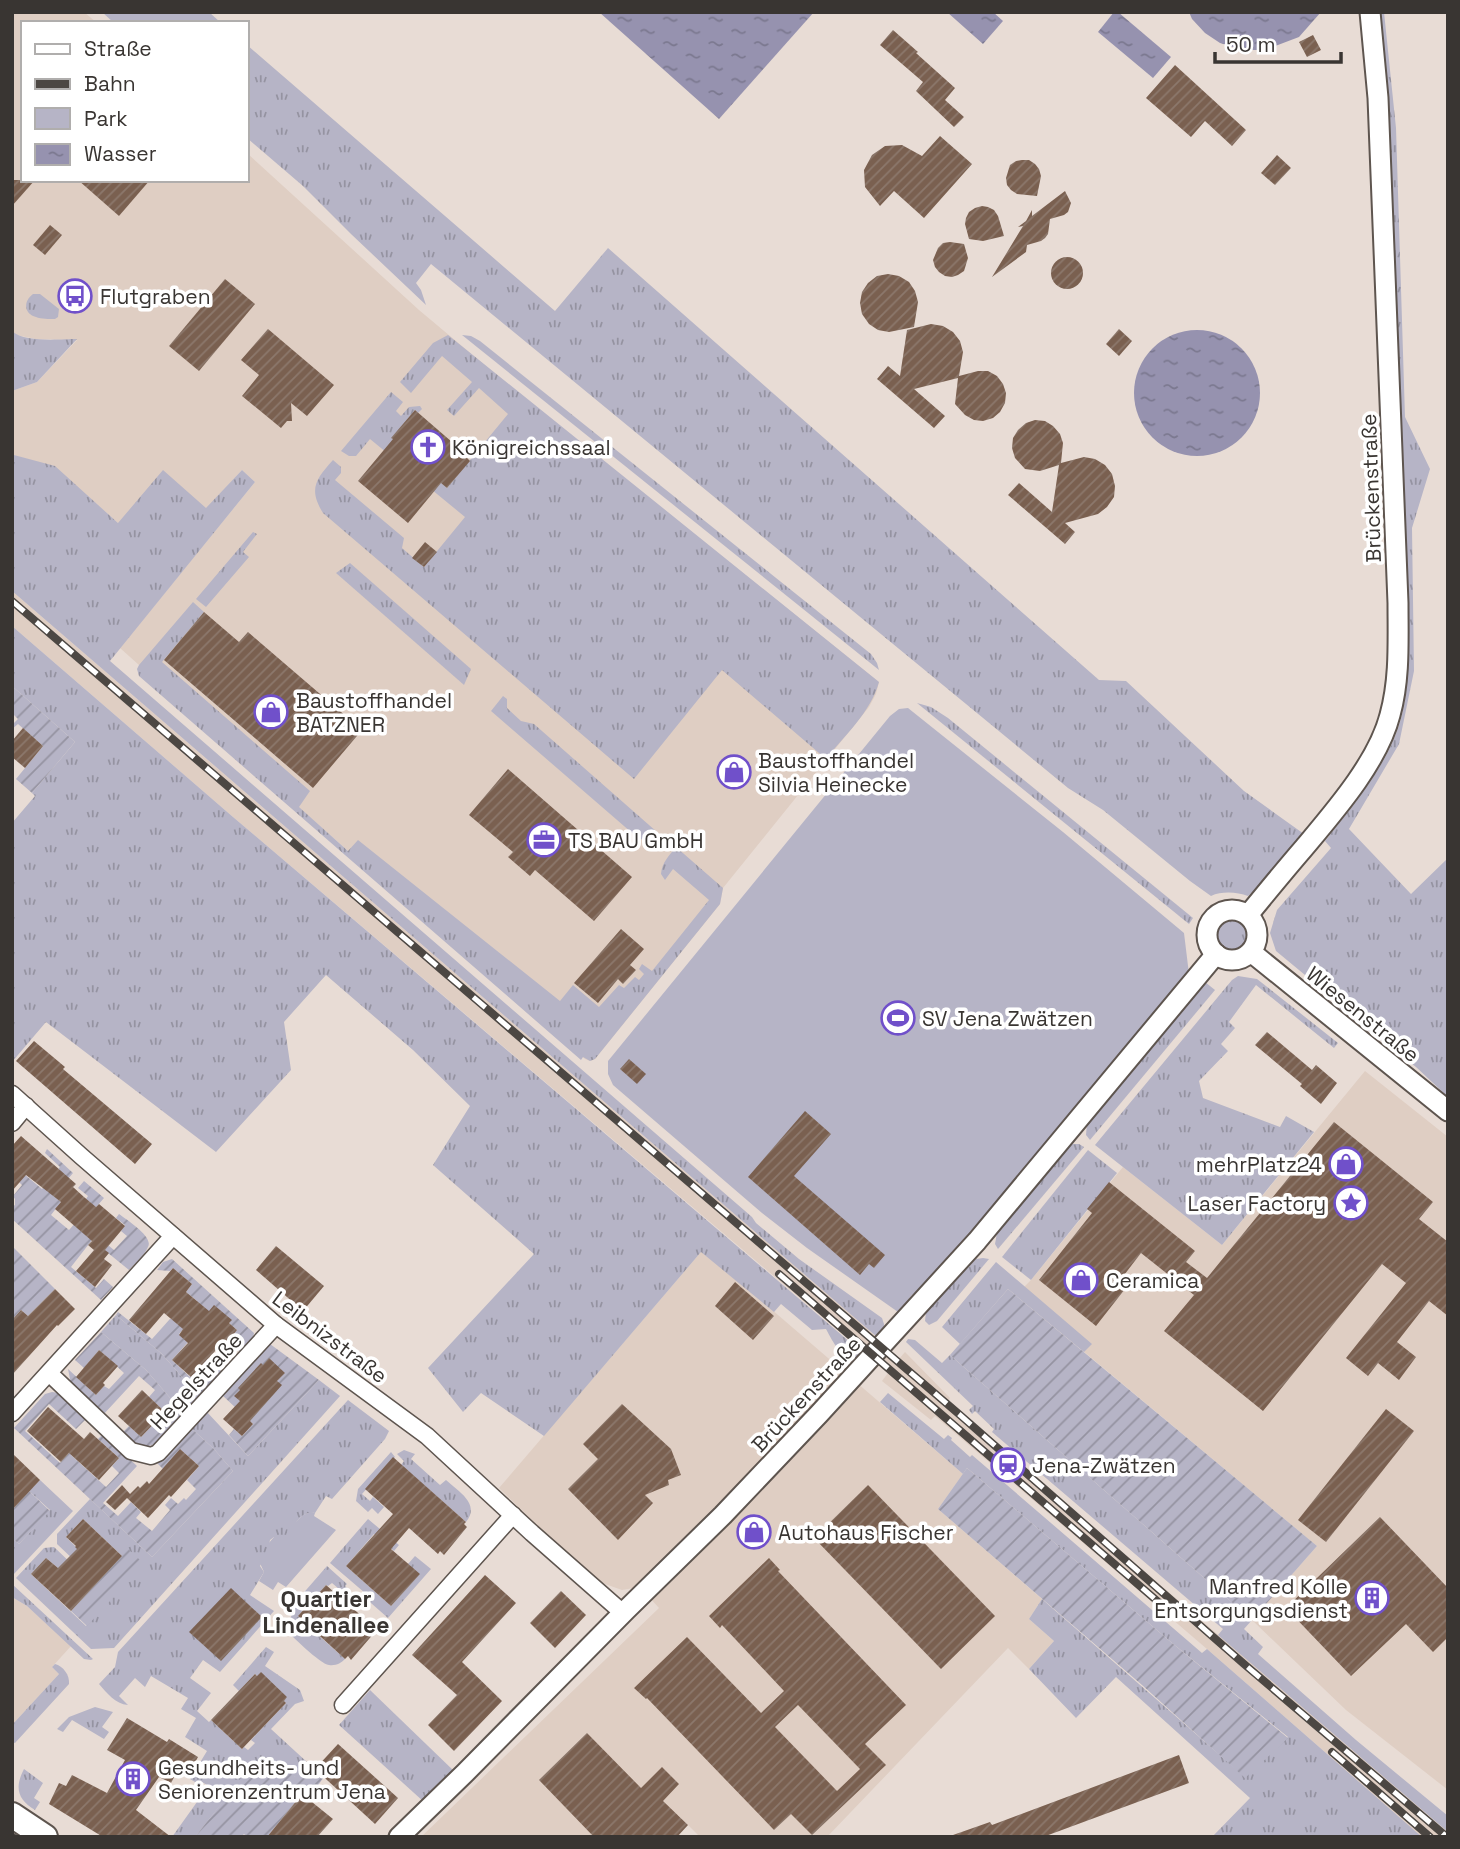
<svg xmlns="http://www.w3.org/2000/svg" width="1460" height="1849" viewBox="0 0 1460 1849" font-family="'Space Grotesk',sans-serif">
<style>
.built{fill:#dfcec3}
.grass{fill:url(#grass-tufts)}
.park{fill:#b6b4c6}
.garden{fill:url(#garden-furrows)}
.water{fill:url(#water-ripples)}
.building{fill:url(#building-hatch);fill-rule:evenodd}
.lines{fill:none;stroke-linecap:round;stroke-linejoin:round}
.minor-casing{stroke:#5e554f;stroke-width:19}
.tertiary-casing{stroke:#5e554f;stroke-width:23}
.primary-casing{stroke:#5e554f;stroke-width:28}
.minor{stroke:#fff;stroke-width:16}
.tertiary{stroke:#fff;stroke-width:19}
.primary{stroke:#fff;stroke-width:24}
.tram{stroke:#4c4743;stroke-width:2}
.rail-casing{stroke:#4c4743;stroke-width:8}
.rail{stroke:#fff;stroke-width:5;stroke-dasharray:16;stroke-linecap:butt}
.labels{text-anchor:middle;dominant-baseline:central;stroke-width:7;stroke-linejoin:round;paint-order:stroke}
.poi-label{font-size:21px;fill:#393532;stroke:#fff;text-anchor:start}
.street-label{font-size:21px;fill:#393532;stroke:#fff}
.neighbourhood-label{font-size:23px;font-weight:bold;fill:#393532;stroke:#fff}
</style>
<defs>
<pattern id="grass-tufts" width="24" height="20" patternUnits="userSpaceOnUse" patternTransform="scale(1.75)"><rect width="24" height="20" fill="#b6b4c6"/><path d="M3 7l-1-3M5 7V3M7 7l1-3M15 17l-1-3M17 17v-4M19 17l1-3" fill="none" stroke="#9593a1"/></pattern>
<pattern id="garden-furrows" width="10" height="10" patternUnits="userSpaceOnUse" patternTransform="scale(1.75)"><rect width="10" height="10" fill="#b6b4c6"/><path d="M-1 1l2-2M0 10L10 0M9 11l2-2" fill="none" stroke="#9593a1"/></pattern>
<pattern id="water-ripples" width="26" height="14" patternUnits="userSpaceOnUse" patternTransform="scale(1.75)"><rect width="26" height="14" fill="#9692af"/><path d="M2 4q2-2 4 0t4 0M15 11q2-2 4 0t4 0" fill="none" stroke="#7b788f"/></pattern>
<pattern id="building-hatch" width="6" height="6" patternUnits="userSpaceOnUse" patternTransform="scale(1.75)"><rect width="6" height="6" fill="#7a6050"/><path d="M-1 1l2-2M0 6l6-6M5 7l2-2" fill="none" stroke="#8c786c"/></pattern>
</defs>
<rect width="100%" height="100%" fill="#e8dcd5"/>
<g class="built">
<path d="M12 12H84L97 23H23V180H247V153L419 310 523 397 879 682 876 694 869 707 723 888 720 904 595 1059 590 1061 585 1059 264 777 120 648 255 482 242 470 206 509 118 523 55 467 13 455 12 453V391L37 382 77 340 36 339 16 335 12 331Z"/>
<path d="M12 591 877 1337 899 1359 905 1352 950 1398 947 1402 1448 1832V1837H1422L1207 1649 935 1416 931 1420 882 1381 888 1373 233 817 12 626Z"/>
<path d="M1365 1071 1448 1137V1790L1346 1710 1252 1620 1317 1546 1016 1295 1031 1280 1123 1167 1222 1245Z"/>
<path d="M701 1252 736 1279 963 1474 938 1509 1042 1599 1029 1619 1054 1641 1029 1669 1008 1648 827 1837H700L678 1815 657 1837H421L659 1608 640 1587 622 1590 605 1584 583 1570 499 1488Z"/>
<path d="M12 1597 27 1606 71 1646 52 1667 59 1674 12 1725Z"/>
</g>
<g class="grass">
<path d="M102 12H209L221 23H114Z"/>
<path d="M1379 12H1384L1396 128 1405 417 1430 469 1412 528 1414 671 1399 744 1349 829 1411 894 1448 858V1097L1416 1067 1340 1009 1328 994 1276 951 1270 933 1277 910 1331 848 1325 841C1357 800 1395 757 1404 705 1407 688 1407 672 1408 655L1390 171Z"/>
<path d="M247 45 555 311 608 248 1099 680 1126 681 1244 791 1304 834 1266 880 1248 896C1237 892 1222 891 1211 896L1190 881 1103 810 1068 788 431 264 416 283 421 290 426 305 351 234 303 186 247 138Z"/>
<path d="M33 294H40L59 309 58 317 55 319C49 319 41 319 36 317 24 314 23 301 33 294Z"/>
<path d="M12 331C25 343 60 339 77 339L37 382 12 391Z"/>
<path d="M448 335 879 682C871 712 845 735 826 759L722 670 634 779 323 513C308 489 316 479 333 460L341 467V473L335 480 404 538 402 548 424 567 465 517 370 439 356 456H349L341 451 391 392 403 402 396 411 401 416 409 407 420 406 422 409 418 413 415 410 392 438 447 488 508 414 479 388 454 416 447 410 472 382 442 356 411 393 400 382 433 343Z"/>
<path d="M462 335 471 336 480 341 871 654 877 663 879 670Z"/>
<path d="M12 453 14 455 55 466 118 523 163 470 206 508 242 470 255 482 110 661 752 1217 756 1223 799 1259 882 1318 884 1324V1330L877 1337 12 591Z"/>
<path d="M253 532 257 534 243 552 249 557 206 607 196 599Z"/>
<path d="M350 563 471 669 464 685 336 573Z"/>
<path d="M193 602 204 612 162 662 310 791 299 807 348 851 358 840 560 1001 573 985 599 1007 619 985 624 988 635 977 639 980 644 974 639 969 642 964 652 971 709 900 673 869 665 880 661 874C662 862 669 856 676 847L723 888 720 904 595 1059 590 1061 583 1057 581 1060 139 676 137 669 139 665Z"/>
<path d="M12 626 233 817 864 1354 857 1363C840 1356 834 1344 826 1329L812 1330 781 1304 774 1312 701 1252 544 1436 481 1393 463 1412 428 1368 534 1254 433 1165 470 1106 413 1050 326 975 284 1022 291 1070 216 1152 46 1022 12 1062V823L35 796 32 793 75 742 12 686Z"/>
<path d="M503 696 507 699V708L521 721 534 724 657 832 647 840 639 839 491 711Z"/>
<path d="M917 703 931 707 948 718 1193 918 1189 924Z"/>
<circle cx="1232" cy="935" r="16"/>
<path d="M1238 976 1257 979 1338 1043 1334 1048 1256 985 1229 1022 1235 1028 1221 1044 1228 1051 1199 1081 1203 1098 1280 1127 1286 1116 1314 1132 1222 1245 1095 1145 1232 980Z"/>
<path d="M1205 982 1215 990 1090 1140 1086 1135 1087 1123Z"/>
<path d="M1073 1144H1079L1084 1147 998 1249 995 1244 997 1233 1068 1146Z"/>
<path d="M1088 1150 1117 1173 1031 1280 1002 1257Z"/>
<path d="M983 1258 989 1259 937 1321 929 1325 925 1321 926 1312 976 1259Z"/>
<path d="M996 1262 1092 1344 1084 1352 1008 1289 960 1344 942 1327Z"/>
<path d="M116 1315 162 1354 200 1398 184 1414 146 1370 101 1332Z"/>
<path d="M908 1339 915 1340 942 1363 950 1355 1252 1620 1244 1629 1263 1647 1258 1654 1356 1740 1448 1816V1832L1218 1635 1223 1629 992 1432 994 1429 975 1411 972 1414 969 1410 973 1406 906 1342Z"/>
<path d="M319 1380 340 1396 114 1648 91 1649 16 1578 44 1548 54 1547 74 1566 58 1568 46 1558 31 1574 86 1626 110 1600 106 1596 122 1556 83 1519 66 1537 84 1555 77 1563 57 1544V1534L90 1499 152 1557 233 1471 214 1449 191 1428 206 1411 248 1456Z"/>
<path d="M888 1393 944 1439 948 1435 952 1438 951 1440 970 1457 972 1455 1202 1653 1207 1649 1422 1837H1212L1250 1798 1116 1677 1076 1718 1029 1669 1054 1641 1029 1619 1042 1599 1245 1777 1288 1737 1172 1643 967 1468 963 1474 880 1402Z"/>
<path d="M348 1400 389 1431 385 1439 332 1499 326 1496 315 1513C300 1511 294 1526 287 1537H274L270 1540 268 1551 260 1566 264 1572 250 1595 274 1611 220 1672 203 1660 190 1678 211 1693 197 1711 209 1722 211 1720 242 1749 244 1747 248 1750 255 1743 251 1740 286 1703 255 1674 239 1691 233 1685 266 1647 274 1652 265 1666 300 1690 304 1701 295 1704 271 1729 308 1763 296 1777 256 1773 249 1769 195 1837H172L202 1795 207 1797 212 1788 202 1782 200 1785 190 1779 207 1751 185 1737 196 1718 181 1709 188 1698 151 1676 145 1687 135 1678 119 1696 128 1705C115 1704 107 1693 99 1684L115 1667 118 1652Z"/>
<path d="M404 1450 415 1454 411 1459 440 1485 446 1480C458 1491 481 1504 466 1522L401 1465 404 1461 397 1454Z"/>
<path d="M391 1452 395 1457 362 1494 370 1501 373 1497 384 1507 378 1514 372 1508 368 1512 356 1501 358 1489Z"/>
<path d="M40 1480 73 1511 13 1575 12 1538 19 1544 50 1510 29 1491Z"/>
<path d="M368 1519 399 1545 394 1551 374 1534 346 1566 391 1606 419 1574 408 1564 415 1556 431 1569 388 1618 363 1596 365 1593 330 1563Z"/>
<path d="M327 1566 347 1584 345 1586 349 1590 342 1598 336 1593 339 1589 332 1583 328 1586 326 1585 298 1616 300 1618 297 1622 304 1629 307 1625 345 1659C341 1663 336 1666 329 1665 320 1664 291 1635 283 1627L290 1619 300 1597Z"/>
<path d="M12 1584 93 1659 91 1660 84 1659 27 1606 12 1597Z"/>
<path d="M55 1664C63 1666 70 1675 69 1684L15 1743 12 1742V1725L59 1674 52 1667Z"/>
<path d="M370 1690 455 1772 424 1802 339 1725Z"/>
<path d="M95 1707 113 1712 102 1727 109 1732 104 1739 72 1720 63 1732 57 1729 69 1717Z"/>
<path d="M24 1769 43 1783 34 1798 40 1802 35 1810C18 1800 14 1788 24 1769Z"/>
</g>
<g class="park">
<path d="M908 708 1063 832 1184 933 1189 974 971 1236 921 1292 912 1295 898 1312 807 1248 762 1213 613 1085 608 1074V1061L890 716 899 709Z"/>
<path d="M311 1512 315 1513 314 1516 336 1530 286 1587 278 1582 273 1590 259 1581 264 1572 259 1561 260 1556 267 1551 268 1544 274 1537H286L288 1528 293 1520 296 1522 303 1515Z"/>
</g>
<g class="garden">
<path d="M12 686 75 742 32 793 16 779 43 746 18 724 12 729V725L18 719 12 713Z"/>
<path d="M47 1149 73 1173 54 1196 61 1202 51 1215 69 1230 92 1204 86 1199 88 1196 78 1188 84 1181 104 1198 79 1227 92 1232 114 1250 127 1236 121 1231 125 1225 116 1218 119 1214C127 1220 154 1237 148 1247 144 1256 135 1263 129 1270L92 1240 71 1267 96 1288 104 1279 113 1287 101 1300 12 1219V1207L15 1205V1199L13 1196 22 1185 15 1178 18 1169 42 1189 60 1167 45 1153Z"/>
<path d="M12 1246 55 1289 28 1316 21 1310 12 1320Z"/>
<path d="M172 1259 254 1333 253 1339 241 1351 228 1349 216 1338 219 1334 228 1341 237 1330 229 1323 231 1320 199 1324 193 1319 179 1334 189 1341 172 1360 190 1377 208 1358 223 1373 200 1398 162 1354 116 1315 118 1312 152 1339 170 1319H172L197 1301 186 1292 192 1284 173 1268 170 1271 157 1270 163 1262Z"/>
<path d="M1008 1289 1317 1546 1252 1620 950 1355Z"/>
<path d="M101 1332 146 1370 184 1414 158 1442C143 1452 134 1443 123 1432L129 1426 141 1437 165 1412 149 1397 155 1390 139 1376 103 1415 71 1384 68 1369 96 1395 104 1386 109 1389 124 1373 99 1350 84 1368 75 1360Z"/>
<path d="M270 1344 319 1380 248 1456 229 1435 234 1429 242 1436 253 1424 222 1395Z"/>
<path d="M52 1392 59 1393 87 1418 76 1429 49 1404 25 1431 60 1463 77 1444 71 1455 106 1487 119 1473 112 1466 119 1458 98 1439 103 1434 137 1466 103 1503 118 1516 131 1502 141 1512 136 1518 152 1531 170 1510 165 1505 171 1498 178 1504 184 1498 186 1500 196 1489 187 1480 199 1466 181 1450 163 1469 157 1463 191 1428 214 1449 233 1471 152 1557 14 1428 45 1394Z"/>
<path d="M967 1468 1172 1643 1288 1738 1245 1778 1142 1685 938 1509Z"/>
<path d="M29 1491 50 1511 19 1544 12 1538V1510Z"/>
<path d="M128 1549 140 1560 107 1596 111 1600 87 1626 71 1611Z"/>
<path d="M271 1757 295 1777 308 1763 324 1777 308 1799 302 1794 267 1837H247L244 1834 241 1837H195L249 1768 256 1773Z"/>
</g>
<g class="water">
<path d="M599 12H814L719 119Z"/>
<path d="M947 12H993L1003 21 983 44Z"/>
<path d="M1114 12H1118L1171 57 1153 78 1098 32Z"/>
<path d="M1189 12H1321L1299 37 1265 50H1243L1220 43 1205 33 1192 19Z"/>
<circle cx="1197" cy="393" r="63"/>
</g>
<g class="building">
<path d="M893 30 918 52 916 53 955 88 945 100 964 117 954 127 916 91 923 82 880 45Z"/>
<path d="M1313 35 1321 50 1307 57 1299 42Z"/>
<path d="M1175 65 1246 130 1232 146 1205 121 1191 137 1146 98Z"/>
<path d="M940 136 972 164 924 218 894 191 880 206 865 187 864 170 872 155 885 146 902 145 922 156Z"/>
<path d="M1277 155 1291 168 1275 185 1261 173Z"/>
<path d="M1022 160H1029L1035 164 1039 169 1041 176 1037 196 1017 194 1011 190 1007 185 1006 178 1010 165 1016 161Z"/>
<path d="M12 180H35L12 206Z"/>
<path d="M78 180H150L119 216Z"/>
<path d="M1065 191 1071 203 1068 212 1064 215 1050 219 1048 234 1045 238 1041 241 1027 245 1026 252 992 277 1023 226 1018 227 1026 221 1032 210V216Z"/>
<path d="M982 206 988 207 994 210 998 216 1004 236 983 241 969 239 965 224 966 218 969 212 975 208Z"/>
<path d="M50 225 62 235 45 255 33 245Z"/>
<path d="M950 242 964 244 968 258 964 271 958 275 952 277 945 276 939 272 935 267 933 260 938 248 943 243Z"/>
<circle cx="1067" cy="273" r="16"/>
<path d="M888 274 899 276 909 282 915 291 918 302 914 327 889 332 878 330 869 324 862 314 860 303 862 292 868 283 877 276Z"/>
<path d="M225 279 255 304 199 371 169 346Z"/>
<path d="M931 324 943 326 953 332 960 341 963 352 959 376 978 371H988L997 376 1003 384 1006 393 1005 403 1000 412 993 418 983 421 974 420 965 415 955 404 958 378 914 389 945 416 934 428 877 379 888 366 900 376 907 330Z"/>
<path d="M268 329 334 385 307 416 291 403 292 421H287L281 428 242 396 259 375 241 360Z"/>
<path d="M1119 329 1132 341 1119 356 1106 344Z"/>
<path d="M415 410 467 455 466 457 470 461 447 488 441 483 408 523 358 481 393 439 391 438Z"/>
<path d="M1035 420 1045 421 1053 426 1060 434 1063 443 1061 463 1084 457 1095 459 1105 465 1112 474 1115 486 1114 497 1107 507 1098 514 1065 523 1075 532 1065 544 1008 495 1019 483 1052 512 1059 465 1040 471 1025 469 1015 458 1012 448 1013 438 1018 430 1026 423Z"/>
<path d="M425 542 437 552 424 567 412 558Z"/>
<path d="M204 612 239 642 248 632 362 730 313 788 164 660Z"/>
<path d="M23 728 43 746 25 768 12 757V741Z"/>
<path d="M508 769 632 877 594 921 535 870 530 876 508 857 513 852 469 815Z"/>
<path d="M621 929 644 949 630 965 636 970 623 984 618 979 598 1003 574 983Z"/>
<path d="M1267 1032 1312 1070 1316 1065 1337 1083 1321 1104 1300 1086 1302 1084 1255 1045Z"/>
<path d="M34 1041 65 1067 63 1069 152 1144 135 1164 16 1061Z"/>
<path d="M629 1059 646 1074 637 1084 620 1069Z"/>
<path d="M805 1111 831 1134 794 1176 885 1255 874 1268 869 1264 860 1275 748 1177Z"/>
<path d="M1334 1122 1433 1202 1419 1219 1448 1242V1316L1429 1301 1397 1342 1416 1357 1399 1380 1378 1363 1368 1376 1346 1358 1406 1283 1382 1264 1263 1411 1164 1331 1194 1295 1141 1253 1118 1283 1125 1289 1096 1326 1039 1280 1092 1213 1087 1209 1109 1182 1195 1251 1186 1262 1207 1278Z"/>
<path d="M21 1136 76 1184 73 1187 84 1197 96 1207 99 1204 125 1226 105 1250 109 1253 104 1259 112 1265 95 1287 76 1271 94 1250 88 1245 92 1241 55 1209 61 1202 26 1175 12 1191V1146Z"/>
<path d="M276 1246 324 1286 303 1311 256 1270Z"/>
<path d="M173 1268 192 1284 186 1292 209 1311 214 1305 232 1320 229 1323 237 1330 219 1352 216 1350 191 1377 172 1360 188 1343 179 1335 183 1329 164 1313 146 1334 129 1320Z"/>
<path d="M735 1282 774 1316 753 1340 715 1306Z"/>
<path d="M55 1289 75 1309 58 1326 57 1325 12 1375V1320L21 1310 28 1316Z"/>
<path d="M99 1350 118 1366 103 1383 105 1385 96 1395 76 1377Z"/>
<path d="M269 1358 285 1373 277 1381 282 1385 250 1421 253 1424 242 1436 223 1419 240 1401 234 1396 240 1390 238 1388 261 1363 263 1365Z"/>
<path d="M142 1390 165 1412 141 1437 118 1416Z"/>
<path d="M622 1404 671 1449 681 1475 668 1480 669 1485 645 1495 653 1503 618 1540 568 1489 598 1459 583 1444Z"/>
<path d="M48 1407 84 1439 90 1432 119 1458 99 1480 69 1453 61 1462 27 1431Z"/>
<path d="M1386 1409 1414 1431 1326 1542 1298 1520Z"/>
<path d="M180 1449 199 1466 171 1497 169 1495 148 1518 127 1498 115 1510 106 1502 122 1485 130 1494 138 1486 140 1488 147 1481 149 1484Z"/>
<path d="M12 1453 40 1480 12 1510Z"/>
<path d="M393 1457 466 1522 464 1524 467 1527 444 1555 440 1551 438 1554 409 1528 391 1549 420 1574 391 1606 346 1566 393 1514 365 1489Z"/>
<path d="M868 1485 995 1616 941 1669 814 1538Z"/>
<path d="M1380 1517 1448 1588V1637L1433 1652 1406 1624 1351 1676 1286 1608Z"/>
<path d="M83 1519 122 1556 71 1611 31 1574 46 1558 58 1568 77 1549 75 1547 76 1546 66 1537Z"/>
<path d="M769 1558 780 1570 778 1571 906 1705 865 1744 886 1765 812 1835 791 1814 774 1830 647 1698 646 1699 634 1688 687 1637 761 1713 784 1691 722 1625 720 1628 709 1616ZM798 1705 860 1769 837 1791 775 1727Z"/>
<path d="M485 1575 516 1603 462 1662 502 1701 454 1751 428 1725 457 1695 412 1655Z"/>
<path d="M326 1585 373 1626 371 1629 375 1632 351 1660 348 1656 345 1659 298 1616Z"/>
<path d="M231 1588 262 1617 221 1661 189 1632Z"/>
<path d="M561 1591 586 1615 555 1648 530 1623Z"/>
<path d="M261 1672 287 1697 284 1701 286 1703 242 1749 211 1720 255 1674 257 1676Z"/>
<path d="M127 1718 167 1742 169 1739 198 1757 187 1777 177 1772 171 1783 159 1777 136 1810 171 1837H103L49 1804 59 1783 66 1786 72 1775 107 1793 125 1760 107 1750Z"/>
<path d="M587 1733 641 1788 662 1767 679 1784 663 1801 688 1825 677 1837H594L539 1780Z"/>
<path d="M338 1744 398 1798 375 1824 315 1769Z"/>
<path d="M1179 1755 1189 1783 1043 1837H954L953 1835 990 1822 992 1825Z"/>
<path d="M302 1794 333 1819 317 1837H267Z"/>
</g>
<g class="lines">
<defs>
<g id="minor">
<path d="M12 1094 81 1156 276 1325 427 1436 532 1533 623 1613"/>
<path d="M12 1123 26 1106"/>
<path d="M49 1373 131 1451 151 1456 158 1453 276 1325"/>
<path d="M12 1413 173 1236"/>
<path d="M343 1705 513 1515"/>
</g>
<g id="tertiary">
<circle cx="1232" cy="935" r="25"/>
<path d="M1248 915C1266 893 1284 871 1303 849 1334 812 1378 762 1390 715 1400 679 1398 641 1398 603L1378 98 1370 12"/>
<path d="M1251 952 1448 1111"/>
<path d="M399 1837 465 1773 626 1610 723 1515 819 1414 977 1241 1216 954"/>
</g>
<path id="primary" d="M12 1815 45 1837"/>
</defs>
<use href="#minor" class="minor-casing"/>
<use href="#tertiary" class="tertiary-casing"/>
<use href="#primary" class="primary-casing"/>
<use href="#minor" class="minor"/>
<use href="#tertiary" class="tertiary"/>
<use href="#primary" class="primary"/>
<path class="tram" d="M12 1833 18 1837"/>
<defs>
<g id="rail">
<path d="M12 601 960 1415 1244 1664 1447 1837"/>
<path d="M779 1274 1163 1606"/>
<path d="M1332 1752 1430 1837"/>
</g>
</defs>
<use href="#rail" class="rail-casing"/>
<use href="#rail" class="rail"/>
</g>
<defs>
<symbol id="bus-ring" viewBox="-11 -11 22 22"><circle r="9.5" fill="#fff" stroke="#7050ca" stroke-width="1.5"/><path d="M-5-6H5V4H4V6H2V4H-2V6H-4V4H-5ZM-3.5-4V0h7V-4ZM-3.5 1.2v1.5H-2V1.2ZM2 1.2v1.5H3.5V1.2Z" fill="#7050ca"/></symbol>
<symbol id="church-ring" viewBox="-11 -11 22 22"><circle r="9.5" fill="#fff" stroke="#7050ca" stroke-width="1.5"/><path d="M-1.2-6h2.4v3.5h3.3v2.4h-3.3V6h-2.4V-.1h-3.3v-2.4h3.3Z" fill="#7050ca"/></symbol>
<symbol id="shop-ring" viewBox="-11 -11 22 22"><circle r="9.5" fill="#fff" stroke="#7050ca" stroke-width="1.5"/><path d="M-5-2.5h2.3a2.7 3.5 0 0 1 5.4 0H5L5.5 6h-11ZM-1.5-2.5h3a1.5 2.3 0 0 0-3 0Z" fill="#7050ca"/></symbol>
<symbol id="office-ring" viewBox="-11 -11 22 22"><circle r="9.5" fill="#fff" stroke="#7050ca" stroke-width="1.5"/><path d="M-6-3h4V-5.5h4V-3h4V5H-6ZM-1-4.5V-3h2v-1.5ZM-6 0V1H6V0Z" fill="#7050ca"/></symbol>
<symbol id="stadium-ring" viewBox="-11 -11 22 22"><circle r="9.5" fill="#fff" stroke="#7050ca" stroke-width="1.5"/><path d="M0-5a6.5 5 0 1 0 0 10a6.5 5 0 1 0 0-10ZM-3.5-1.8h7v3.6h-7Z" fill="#7050ca"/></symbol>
<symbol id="sight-ring" viewBox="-11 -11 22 22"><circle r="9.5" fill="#fff" stroke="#7050ca" stroke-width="1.5"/><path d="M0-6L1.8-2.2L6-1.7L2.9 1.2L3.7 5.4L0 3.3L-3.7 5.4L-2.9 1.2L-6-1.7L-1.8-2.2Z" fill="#7050ca"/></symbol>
<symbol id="station-ring" viewBox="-11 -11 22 22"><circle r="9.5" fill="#fff" stroke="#7050ca" stroke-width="1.5"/><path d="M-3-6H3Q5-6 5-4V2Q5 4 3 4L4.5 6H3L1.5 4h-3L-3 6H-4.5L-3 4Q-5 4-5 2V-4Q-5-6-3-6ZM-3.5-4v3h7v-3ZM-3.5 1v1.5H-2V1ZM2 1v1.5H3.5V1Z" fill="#7050ca"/></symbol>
<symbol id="building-ring" viewBox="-11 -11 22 22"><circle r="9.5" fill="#fff" stroke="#7050ca" stroke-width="1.5"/><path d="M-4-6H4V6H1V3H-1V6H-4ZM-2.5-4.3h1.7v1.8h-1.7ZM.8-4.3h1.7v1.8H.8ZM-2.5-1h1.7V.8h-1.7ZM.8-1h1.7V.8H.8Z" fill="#7050ca"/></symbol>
</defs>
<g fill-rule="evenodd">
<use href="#bus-ring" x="56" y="277" width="38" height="38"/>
<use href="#church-ring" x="409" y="428" width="38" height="38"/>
<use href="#shop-ring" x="252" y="693" width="38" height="38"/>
<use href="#shop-ring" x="715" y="753" width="38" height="38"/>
<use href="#office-ring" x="525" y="821" width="38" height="38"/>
<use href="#stadium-ring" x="879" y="999" width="38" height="38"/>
<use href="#shop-ring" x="1327" y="1145" width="38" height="38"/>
<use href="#sight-ring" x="1332" y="1184" width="38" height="38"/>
<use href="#shop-ring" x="1062" y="1261" width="38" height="38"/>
<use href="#station-ring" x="989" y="1446" width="38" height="38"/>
<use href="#shop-ring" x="735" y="1513" width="38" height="38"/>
<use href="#building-ring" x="1353" y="1579" width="38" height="38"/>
<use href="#building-ring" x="114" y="1760" width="38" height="38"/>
</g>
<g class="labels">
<g class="poi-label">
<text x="100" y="296">Flutgraben</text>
<text x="452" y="447">Königreichssaal</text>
<text x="296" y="700">Baustoffhandel<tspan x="296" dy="24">BATZNER</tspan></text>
<text x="758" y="760">Baustoffhandel<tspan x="758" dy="24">Silvia Heinecke</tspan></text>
<text x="568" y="840">TS BAU GmbH</text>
<text x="922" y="1018">SV Jena Zwätzen</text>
<text x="1322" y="1164" text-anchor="end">mehrPlatz24</text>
<text x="1326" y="1203" text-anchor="end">Laser Factory</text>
<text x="1106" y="1280">Ceramica</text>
<text x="1032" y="1465">Jena-Zwätzen</text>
<text x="778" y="1532">Autohaus Fischer</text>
<text x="1348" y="1586" text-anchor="end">Manfred Kolle<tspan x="1348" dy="24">Entsorgungsdienst</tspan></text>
<text x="158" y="1767">Gesundheits- und<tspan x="158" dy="24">Seniorenzentrum Jena</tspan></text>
</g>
<g class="street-label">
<text transform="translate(1371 488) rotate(-92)">Brückenstraße</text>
<text transform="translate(1363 1014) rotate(39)">Wiesenstraße</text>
<text transform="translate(330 1337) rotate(37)">Leibnizstraße</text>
<text transform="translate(196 1381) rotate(-47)">Hegelstraße</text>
<text transform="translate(806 1394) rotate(-47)">Brückenstraße</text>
</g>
<g class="neighbourhood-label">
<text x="326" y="1599">Quartier<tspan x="326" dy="26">Lindenallee</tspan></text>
</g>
</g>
<rect width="1460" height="1849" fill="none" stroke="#393532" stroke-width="28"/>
<rect x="21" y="21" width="228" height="161" fill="#ffffff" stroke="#b0aead" stroke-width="2"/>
<rect x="35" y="44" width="35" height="10" fill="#ffffff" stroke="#b0aead" stroke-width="2"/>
<text x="84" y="56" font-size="21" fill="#393532">Straße</text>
<rect x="35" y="79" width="35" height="10" fill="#4c4743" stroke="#b0aead" stroke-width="2"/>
<text x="84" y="91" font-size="21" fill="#393532">Bahn</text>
<rect x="35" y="108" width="35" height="21" fill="#b6b4c6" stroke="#b0aead" stroke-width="2"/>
<text x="84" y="126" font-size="21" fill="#393532">Park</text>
<rect x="35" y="144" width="35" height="21" fill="url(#water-ripples)" stroke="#b0aead" stroke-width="2"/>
<text x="84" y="161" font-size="21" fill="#393532">Wasser</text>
<path d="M1215 52v10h126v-10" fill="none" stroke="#393532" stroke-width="3.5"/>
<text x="1226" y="52" font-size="21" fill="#393532" stroke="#ffffff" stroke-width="5" paint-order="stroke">50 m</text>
</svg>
